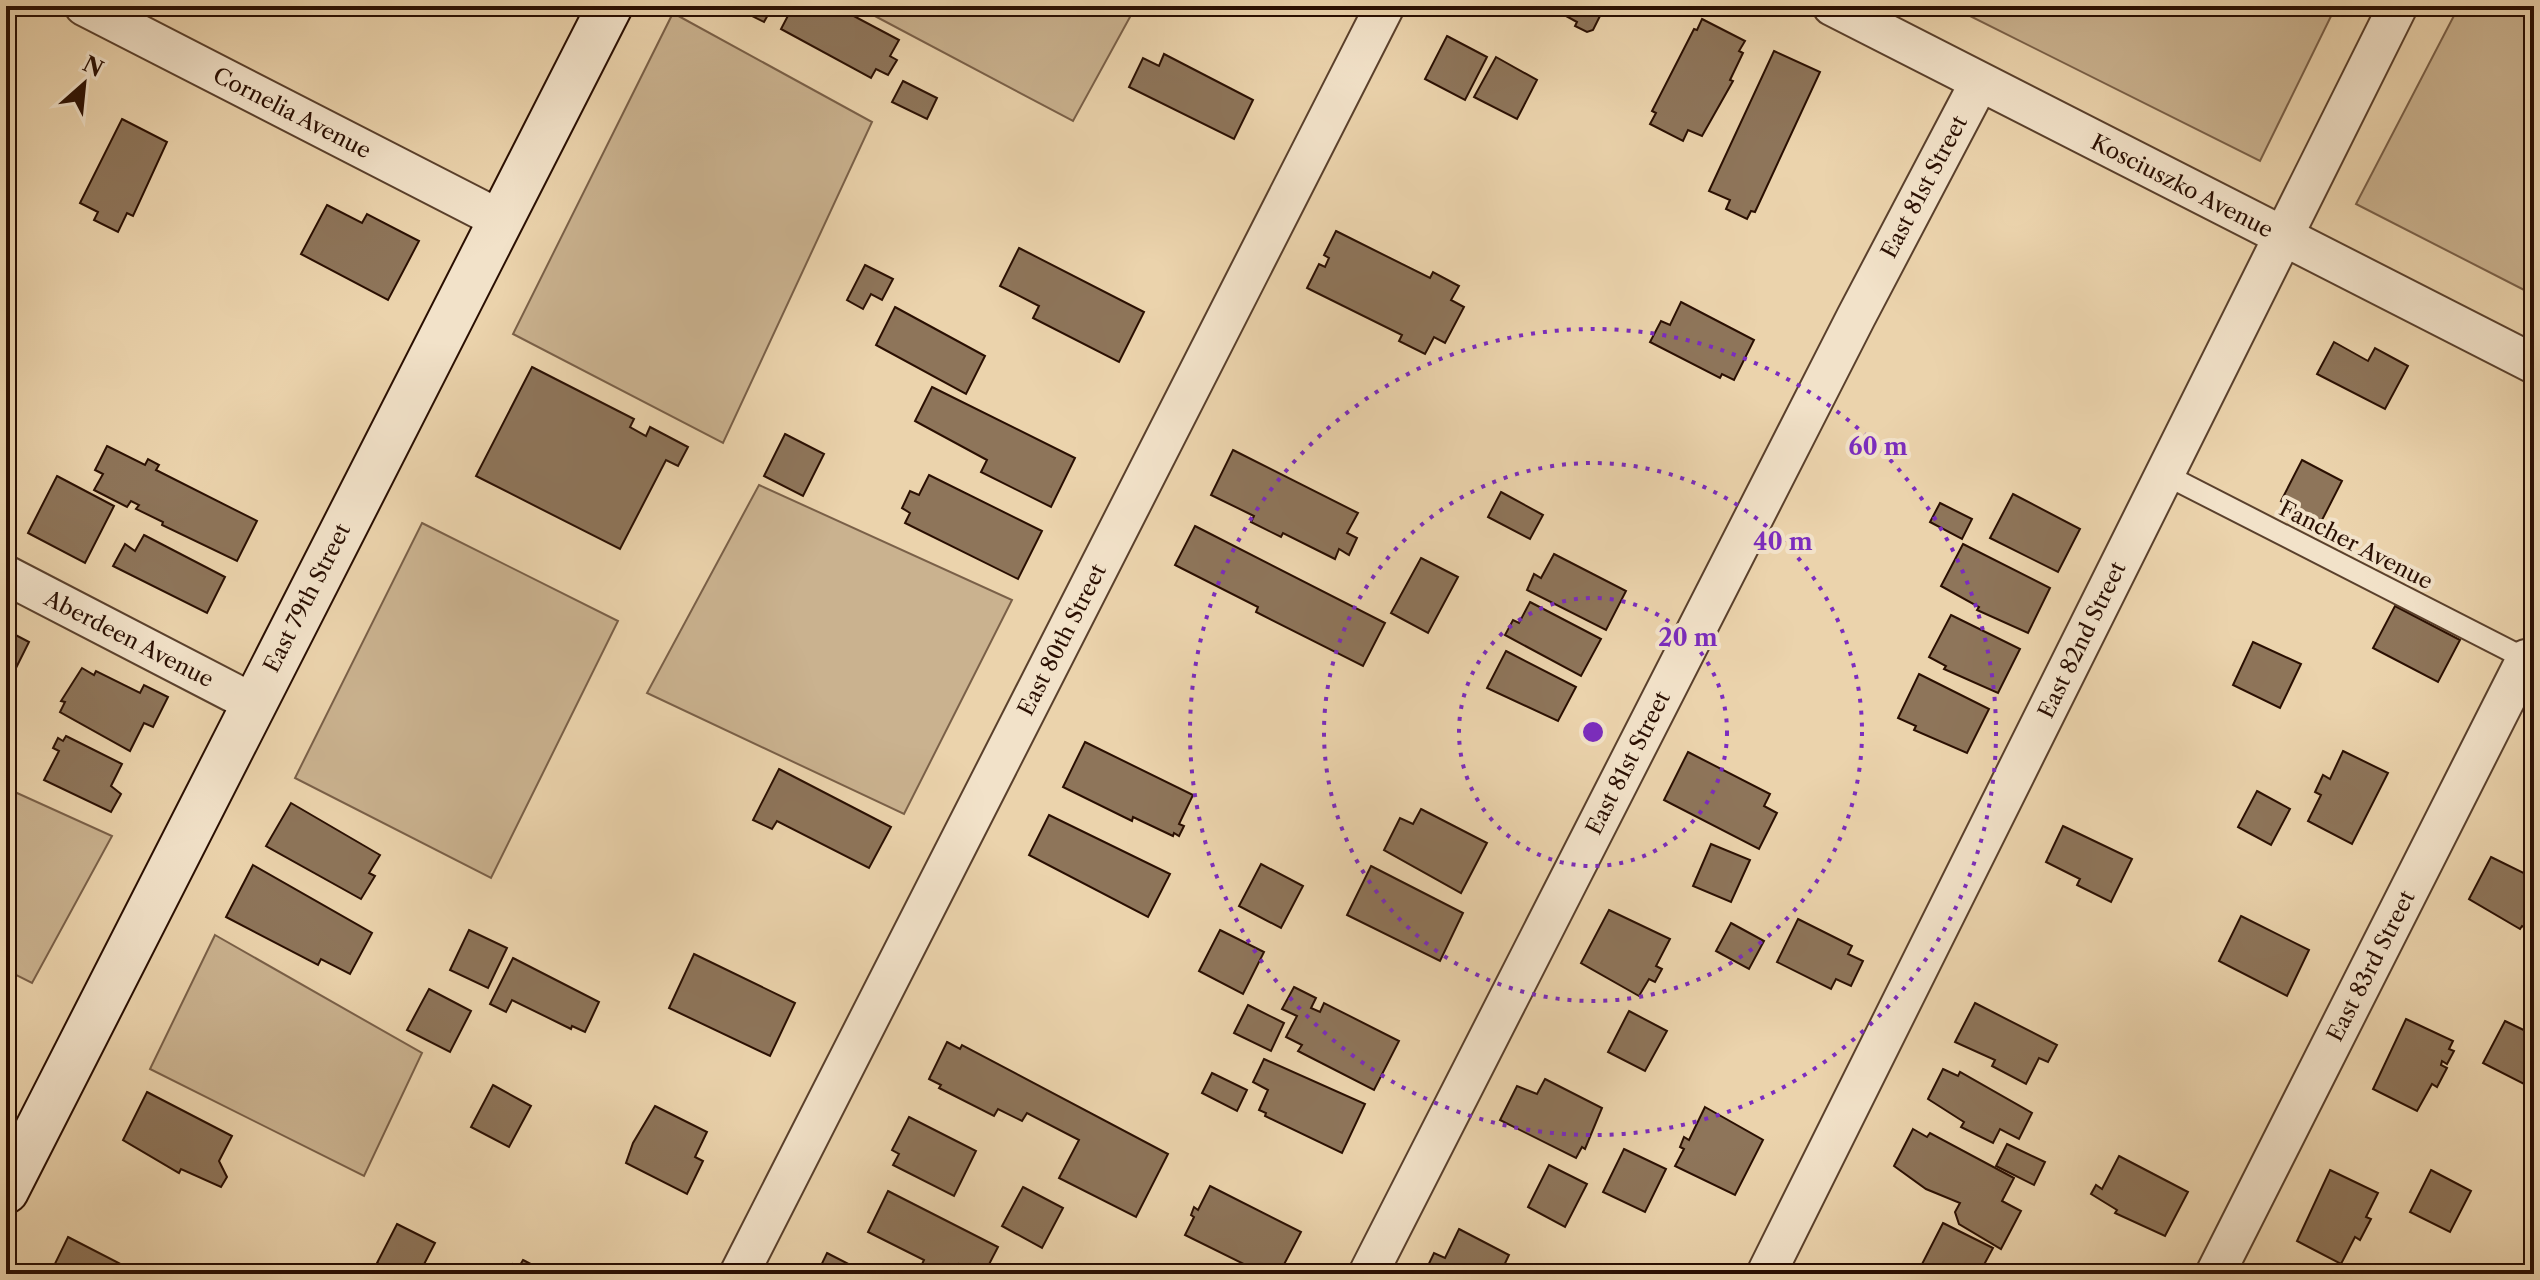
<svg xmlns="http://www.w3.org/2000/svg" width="2540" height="1280" viewBox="0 0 2540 1280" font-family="'Libre Caslon Text',serif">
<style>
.green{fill:#cab28f;stroke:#7a6048;stroke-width:2}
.building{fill:#8e755a;stroke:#2a0f02;stroke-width:2}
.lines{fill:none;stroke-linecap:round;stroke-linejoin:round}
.lane-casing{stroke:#5a402c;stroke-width:24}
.street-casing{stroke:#5a402c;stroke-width:42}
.secondary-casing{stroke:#2a0f02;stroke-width:48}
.lane{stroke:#f2e2c9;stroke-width:20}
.street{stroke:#f2e2c9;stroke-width:38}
.secondary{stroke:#f2e2c9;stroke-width:44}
.ring{fill:none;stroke:#7b2cbf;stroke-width:4;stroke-dasharray:4 8}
.labels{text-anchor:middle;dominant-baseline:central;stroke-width:8;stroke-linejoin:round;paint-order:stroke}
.street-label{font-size:22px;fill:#2a0f02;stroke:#f2e2c9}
.centre{fill:#7b2cbf;stroke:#f2e2c9;stroke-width:4}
.ring-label{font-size:24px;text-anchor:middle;font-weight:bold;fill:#7b2cbf;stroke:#f2e2c9;stroke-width:8;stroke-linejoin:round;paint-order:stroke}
</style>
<rect width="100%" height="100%" fill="#ebd3ac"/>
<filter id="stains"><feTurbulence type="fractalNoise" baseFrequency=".0025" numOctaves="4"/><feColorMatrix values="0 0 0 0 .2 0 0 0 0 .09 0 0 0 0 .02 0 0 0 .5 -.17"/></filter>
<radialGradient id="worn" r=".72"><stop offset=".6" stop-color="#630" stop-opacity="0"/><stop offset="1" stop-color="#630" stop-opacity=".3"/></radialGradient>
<g class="green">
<path d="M856 6H1136L1073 121Z"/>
<path d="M1950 6H2336L2260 161Z"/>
<path d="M2459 6H2534V295L2356 204Z"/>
<path d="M673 13 872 122 723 443 513 334Z"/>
<path d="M759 485 1012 600 904 814 647 693Z"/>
<path d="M422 523 618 621 491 878 295 778Z"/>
<path d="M6 788 112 836 32 983 6 970Z"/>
<path d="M215 935 422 1053 364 1176 150 1069Z"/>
</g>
<g class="building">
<path d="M732 6H773L764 22Z"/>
<path d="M793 6H835L899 40 890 56 897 60 888 75 876 69 871 78 781 29Z"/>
<path d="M1548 6H1605L1593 30 1587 32 1575 26 1577 22Z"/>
<path d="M1702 19 1745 41 1739 51 1743 53 1730 80 1733 81 1702 136 1688 130 1683 141 1650 124 1656 113 1652 111 1694 29 1697 30Z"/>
<path d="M1447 36 1487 57 1465 100 1425 79Z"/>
<path d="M1774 51 1820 72 1755 212 1751 211 1747 219 1726 209 1730 200 1709 191Z"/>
<path d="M1164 54 1253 100 1234 139 1129 87 1143 58 1159 66Z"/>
<path d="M1496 57 1537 80 1517 119 1474 97Z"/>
<path d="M903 81 937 98 927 119 892 102Z"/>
<path d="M122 119 167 142 133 216 127 213 118 232 94 220 98 212 80 203Z"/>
<path d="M327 205 362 223 367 214 419 241 388 300 301 254Z"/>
<path d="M1336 231 1430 278 1433 272 1459 286 1451 300 1464 307 1445 343 1434 337 1425 354 1399 341 1402 335 1307 288 1319 264 1325 267 1329 258 1324 255Z"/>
<path d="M1019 248 1144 312 1119 362 1033 318 1039 306 1000 286Z"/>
<path d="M865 265 893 279 882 300 871 294 863 309 847 300Z"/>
<path d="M1681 302 1754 340 1734 380 1722 374 1720 378 1650 342 1661 321 1670 325Z"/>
<path d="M895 307 985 356 966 394 876 345Z"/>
<path d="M2334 342 2368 361 2375 348 2408 366 2385 409 2317 374Z"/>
<path d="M532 367 634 419 630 427 646 436 650 427 688 447 678 466 666 460 620 549 476 476Z"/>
<path d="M932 387 1075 458 1051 507 981 472 987 460 915 421Z"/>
<path d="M785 434 824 454 803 496 764 476Z"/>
<path d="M107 446 145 465 148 459 159 465 156 470 257 521 237 561 162 525 163 522 136 509 139 505 131 501 127 507 94 490 103 474 95 470Z"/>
<path d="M1233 450 1358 513 1347 533 1357 538 1349 555 1339 549 1335 559 1283 533 1281 537 1251 522 1254 516 1211 495Z"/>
<path d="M2302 460 2342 481 2321 522 2281 501Z"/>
<path d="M929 475 1042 531 1018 579 905 523 910 513 902 508 910 491 919 495Z"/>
<path d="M57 476 114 506 85 563 28 533Z"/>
<path d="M1501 492 1543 515 1530 539 1488 517Z"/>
<path d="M2013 494 2080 529 2058 572 1990 538Z"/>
<path d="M1940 503 1972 519 1962 539 1930 522Z"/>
<path d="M1195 526 1385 623 1363 666 1256 612 1258 607 1175 565Z"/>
<path d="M144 535 225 577 207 613 113 566 125 544 135 551Z"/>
<path d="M1963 544 2050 588 2028 633 1977 610 1979 607 1941 586Z"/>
<path d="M1554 554 1626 591 1606 630 1527 590 1534 574 1541 578Z"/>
<path d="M1421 558 1458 577 1428 633 1391 613Z"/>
<path d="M1530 602 1601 639 1581 676 1505 635 1513 620 1519 623Z"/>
<path d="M2395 606 2460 640 2438 682 2373 648Z"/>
<path d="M1951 615 2020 649 1998 693 1944 669 1946 666 1929 657Z"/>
<path d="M6 630 29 642 9 682 6 681Z"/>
<path d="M2253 642 2301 664 2280 708 2233 685Z"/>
<path d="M1506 651 1576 687 1558 721 1487 688Z"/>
<path d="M82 668 94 675 96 671 140 693 144 685 168 697 153 727 144 723 130 751 60 712 65 702 61 701Z"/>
<path d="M1919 674 1989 709 1967 753 1914 730 1916 726 1898 718Z"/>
<path d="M66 736 122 764 111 786 121 794 111 812 44 780 59 751 53 748 58 738 63 741Z"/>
<path d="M1085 742 1193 795 1179 824 1184 826 1179 836 1174 833 1173 836 1133 817 1132 821 1063 787Z"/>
<path d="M2343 751 2388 773 2352 844 2308 821 2321 795 2315 792 2323 775 2330 779Z"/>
<path d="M1688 752 1770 794 1764 806 1777 813 1759 849 1664 800Z"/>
<path d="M779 769 891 827 869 868 777 821 772 829 753 820Z"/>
<path d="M2257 791 2290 809 2271 845 2238 827Z"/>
<path d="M291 803 380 855 369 873 375 876 361 899 266 846Z"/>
<path d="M1421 809 1487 843 1461 893 1384 850 1400 818 1413 824Z"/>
<path d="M1049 815 1170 874 1148 917 1029 855Z"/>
<path d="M2063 826 2132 859 2111 902 2077 885 2080 879 2046 862Z"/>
<path d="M1711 844 1750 860 1731 902 1693 886Z"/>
<path d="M2491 857 2534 878V932L2522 926 2520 929 2469 899Z"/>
<path d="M1261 864 1303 886 1281 928 1239 906Z"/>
<path d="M253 865 372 933 350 974 321 959 318 965 226 917Z"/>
<path d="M1371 866 1463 913 1440 961 1347 915Z"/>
<path d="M1609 910 1670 939 1656 966 1662 969 1655 982 1649 979 1639 996 1581 963Z"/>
<path d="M2241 916 2309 950 2287 996 2219 961Z"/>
<path d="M1798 919 1852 946 1848 954 1863 961 1851 986 1836 979 1831 989 1777 962Z"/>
<path d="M1731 923 1764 941 1749 969 1716 951Z"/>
<path d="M469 930 507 948 488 988 450 970Z"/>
<path d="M1220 930 1264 952 1243 994 1199 971Z"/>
<path d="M694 954 795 1003 770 1056 669 1008Z"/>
<path d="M513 958 599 1002 585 1032 572 1026 571 1029 512 1000 506 1012 490 1004Z"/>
<path d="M1294 987 1316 998 1311 1008 1320 1012 1324 1003 1399 1041 1374 1090 1298 1051 1302 1045 1286 1037 1297 1016 1282 1009Z"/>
<path d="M429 989 471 1011 450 1052 407 1030Z"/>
<path d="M1975 1003 2057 1045 2048 1062 2039 1058 2026 1084 1992 1066 1995 1060 1955 1042Z"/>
<path d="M1248 1005 1284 1023 1271 1051 1234 1033Z"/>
<path d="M1629 1011 1667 1031 1645 1071 1608 1052Z"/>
<path d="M2406 1019 2453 1041 2449 1049 2454 1051 2447 1064 2442 1061 2441 1065 2447 1068 2437 1087 2432 1084 2417 1111 2373 1089Z"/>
<path d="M2505 1021 2534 1035V1065L2524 1084 2483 1063Z"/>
<path d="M947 1042 960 1049 962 1045 1168 1154 1136 1217 1059 1178 1079 1140 1027 1113 1022 1121 998 1109 994 1116 939 1088 941 1085 929 1079Z"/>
<path d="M1264 1059 1365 1104 1342 1153 1265 1116 1266 1113 1259 1110 1268 1090 1253 1082Z"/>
<path d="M1943 1069 1958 1076 1960 1072 2032 1113 2019 1139 2000 1129 1993 1143 1961 1127 1964 1122 1928 1099Z"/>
<path d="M1212 1073 1247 1090 1237 1111 1202 1093Z"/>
<path d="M1545 1079 1602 1108 1585 1149 1582 1147 1576 1158 1500 1120 1517 1086 1537 1094Z"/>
<path d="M493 1085 531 1106 509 1147 471 1127Z"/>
<path d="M147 1092 232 1136 219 1161 227 1177 221 1187 181 1169 179 1173 123 1140Z"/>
<path d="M655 1106 707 1132 695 1157 703 1161 687 1194 626 1163 633 1143Z"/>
<path d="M1705 1107 1763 1140 1735 1195 1675 1166 1684 1149 1680 1147 1684 1137 1689 1140Z"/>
<path d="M909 1117 976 1151 954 1196 893 1165 899 1154 892 1150Z"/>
<path d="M1913 1129 1927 1137 1930 1133 2014 1178 2002 1201 2021 1211 2001 1249 1959 1224 1955 1212 1960 1203 1926 1189 1894 1166Z"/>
<path d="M2007 1144 2045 1162 2034 1185 1996 1166Z"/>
<path d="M1624 1149 1666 1169 1645 1212 1603 1192Z"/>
<path d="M2119 1156 2188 1192 2165 1236 2115 1213 2117 1210 2091 1194 2096 1185 2102 1189Z"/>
<path d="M1549 1165 1587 1184 1565 1227 1528 1207Z"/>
<path d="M2330 1170 2378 1193 2366 1217 2371 1219 2360 1240 2355 1237 2341 1264 2297 1241Z"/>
<path d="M2431 1170 2471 1191 2450 1232 2410 1212Z"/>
<path d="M1210 1186 1301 1232 1279 1274H1264L1185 1235 1194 1217 1191 1215 1194 1207 1198 1210Z"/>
<path d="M1023 1187 1063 1208 1042 1248 1002 1226Z"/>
<path d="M888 1191 998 1247 984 1274 959 1264 954 1274H921L918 1273 924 1260 868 1232Z"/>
<path d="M1943 1223 1993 1248 1979 1274H1917Z"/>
<path d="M397 1224 435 1243 419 1274H401L377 1263Z"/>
<path d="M1459 1229 1509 1255 1500 1274H1424L1434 1253 1445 1258Z"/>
<path d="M68 1237 140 1274H50Z"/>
<path d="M827 1253 868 1274H817Z"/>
<path d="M523 1260 550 1274H508L513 1264 519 1267Z"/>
</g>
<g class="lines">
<defs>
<path id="lane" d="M2164 474 2526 659"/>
<g id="street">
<path d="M84 6 501 220"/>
<path d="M1832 6 2534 364"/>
<path d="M6 575 253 703"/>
<path d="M739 1274 1385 6"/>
<path d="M1368 1274 1856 317 1979 83"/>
<path d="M1766 1274 2398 6"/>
<path d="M2215 1274 2526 659"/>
</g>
<path id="secondary" d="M6 1191 610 6"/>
</defs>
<use href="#lane" class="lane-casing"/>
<use href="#street" class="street-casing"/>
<use href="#secondary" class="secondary-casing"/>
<use href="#lane" class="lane"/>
<use href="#street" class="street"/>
<use href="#secondary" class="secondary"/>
</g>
<g class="ring">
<circle cx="1593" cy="732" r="134"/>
<circle cx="1593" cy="732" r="269"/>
<circle cx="1593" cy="732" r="403"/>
</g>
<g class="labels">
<g class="street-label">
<text transform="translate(292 113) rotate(27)">Cornelia Avenue</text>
<text transform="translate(2182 186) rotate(27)">Kosciuszko Avenue</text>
<text transform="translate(1924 187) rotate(-62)">East 81st Street</text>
<text transform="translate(2356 545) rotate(27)">Fancher Avenue</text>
<text transform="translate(307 598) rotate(-63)">East 79th Street</text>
<text transform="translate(129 639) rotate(27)">Aberdeen Avenue</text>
<text transform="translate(1062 640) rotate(-63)">East 80th Street</text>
<text transform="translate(2082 640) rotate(-64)">East 82nd Street</text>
<text transform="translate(1628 763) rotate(-63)">East 81st Street</text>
<text transform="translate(2371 966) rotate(-63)">East 83rd Street</text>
</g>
</g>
<circle cx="1593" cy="732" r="12" class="centre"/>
<g class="ring-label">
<text x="1878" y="455">60 m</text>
<text x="1783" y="550">40 m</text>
<text x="1688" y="646">20 m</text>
</g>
<rect width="2540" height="1280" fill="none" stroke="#ebd3ac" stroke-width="32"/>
<rect x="8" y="8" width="2524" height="1264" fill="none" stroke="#2a0f02" stroke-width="4"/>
<rect x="16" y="16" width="2508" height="1248" fill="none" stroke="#2a0f02" stroke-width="2"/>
<g transform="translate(84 84) rotate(27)" stroke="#f2e2c9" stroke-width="6" paint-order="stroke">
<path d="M0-6L14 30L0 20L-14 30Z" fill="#2a0f02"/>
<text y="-12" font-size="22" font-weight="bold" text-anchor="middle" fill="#2a0f02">N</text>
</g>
<rect width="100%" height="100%" filter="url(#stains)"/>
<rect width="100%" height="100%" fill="url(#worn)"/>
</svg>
